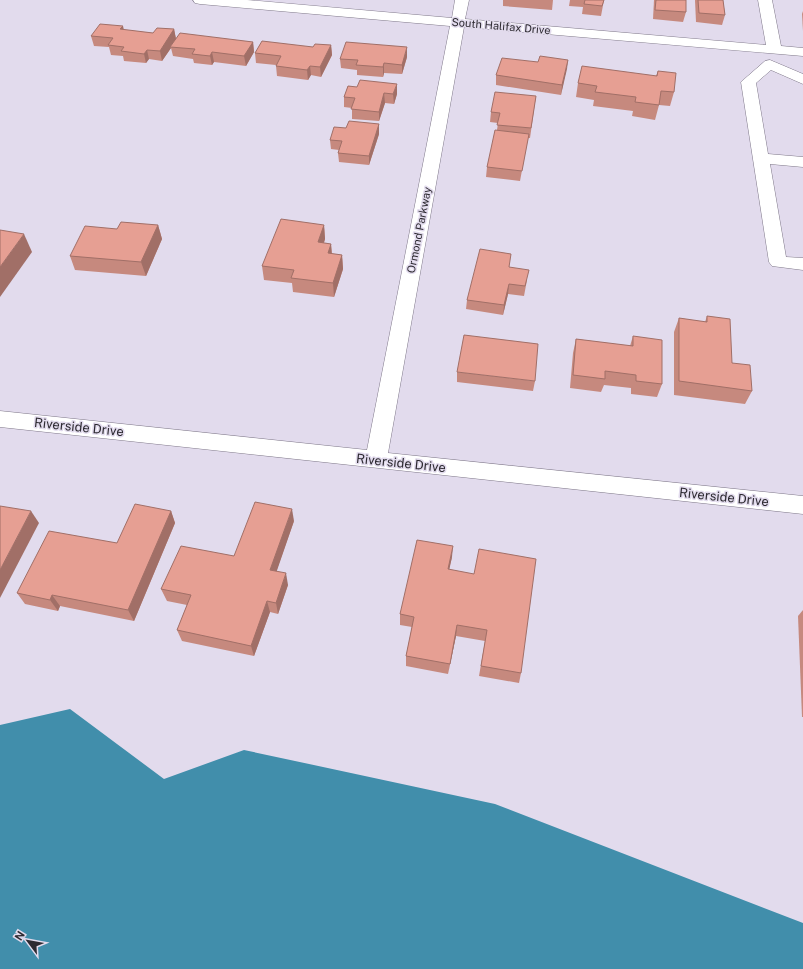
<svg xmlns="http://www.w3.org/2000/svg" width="803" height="969" viewBox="0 0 803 969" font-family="'Public Sans',sans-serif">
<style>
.water{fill:#418eab}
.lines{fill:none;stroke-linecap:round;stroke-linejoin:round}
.minor-casing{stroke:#7f7889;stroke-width:1}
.minor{fill:#fff;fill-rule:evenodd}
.wall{fill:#c6897e}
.shaded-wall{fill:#a16f67}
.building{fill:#e69f93;stroke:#a16f67}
.labels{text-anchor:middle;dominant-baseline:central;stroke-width:3;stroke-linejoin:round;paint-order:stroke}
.far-street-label{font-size:11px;fill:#2d2a31;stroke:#e2dbed}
.street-label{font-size:13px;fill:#2d2a31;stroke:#e2dbed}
</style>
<rect width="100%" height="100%" fill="#e2dbed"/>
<path class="water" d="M70 709 164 779 244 750 495 804 803 923V969H0V725Z"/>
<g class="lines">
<defs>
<g id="minor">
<path d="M193 0H247L452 18 455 0H469L465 19 766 45 758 0H772L781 46 803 48V56L464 27 388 453 803 496V514L0 427V411L367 450 450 26 200 4 195 3Z"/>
<path d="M770 60 803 74V84L771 70 756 83 768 154 803 157V167L770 164 786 257 803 258V270L772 266 769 262 741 82 765 61Z"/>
</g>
</defs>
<use href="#minor" class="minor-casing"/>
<use href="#minor" class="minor"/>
</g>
<g class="wall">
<path d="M503 0H553L552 10 503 6Z"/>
<path d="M570 0H604L601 16 582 14 583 7 569 6Z"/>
<path d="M654 0H686V12L683 22 653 19Z"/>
<path d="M695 0H723L725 15 722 25 696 22Z"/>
<path d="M803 11V31L802 14Z"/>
<path d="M174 29 176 39 253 42 254 52 246 66 214 62 212 65 194 63 193 59 173 56 171 48 162 61 149 59 146 63 124 61 123 56 111 55 109 47 94 46 91 36 124 30 153 33Z"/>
<path d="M331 45 332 55 321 77 311 75 308 80 277 76 276 66V65L256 63 255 53 313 47Z"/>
<path d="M407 57 402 74 384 73 383 77 357 75V70L341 68 340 59Z"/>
<path d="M568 60 561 95 496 85V75L538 62Z"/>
<path d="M658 71 674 92 670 106 659 105 655 120 632 116 633 111 593 106 594 100 576 97 578 83 656 76Z"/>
<path d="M348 86 397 94 394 104 385 103 379 121 352 119V108L344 107V97Z"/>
<path d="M536 96 530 138H528L520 181 486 177 487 167 497 130 498 123 490 122 491 112Z"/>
<path d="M379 124V134L369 165 339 162 338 153 339 150 331 149 330 140 346 128Z"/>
<path d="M158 225 162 239 146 276 75 270 70 256 117 229Z"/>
<path d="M324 225 325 239 324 243 331 244 332 254 342 255 343 269 334 297 293 292 292 283 264 280 262 266Z"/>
<path d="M509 267 527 280 524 296 508 294 503 315 466 309 467 300Z"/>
<path d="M707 316 732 363 752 391 745 404 674 395V332L679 318 705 322Z"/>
<path d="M633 336 662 384 657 397 631 394V388L604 385 601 392 570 388 573 353 576 339 630 346Z"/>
<path d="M457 372 535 381 533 391 457 382Z"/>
<path d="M171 511 175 523 134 621 60 606 58 611 25 604 17 593 117 543Z"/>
<path d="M294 521 276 572 288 585 278 614 270 612 254 656 182 641 177 630 187 605 167 601 161 589 234 556Z"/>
<path d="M452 557 449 569 521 673 519 683 479 676 485 641 456 636 448 674 406 666V656L412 627 400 625V614Z"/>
<path d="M803 610V717H802L798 616Z"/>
</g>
<g class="shaded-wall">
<path d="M123 26 125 35 120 29Z"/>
<path d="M174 29 176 39 170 47 171 48 162 61 160 51Z"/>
<path d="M253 42 254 52 246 66 244 56Z"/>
<path d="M331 45 332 55 321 77 320 67Z"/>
<path d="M407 47V57L402 74V65Z"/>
<path d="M147 50 149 59 146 63 144 54Z"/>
<path d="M212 52 214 62 212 65 210 56Z"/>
<path d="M568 60 567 69 561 95 562 85Z"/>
<path d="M384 63V73L383 77V67Z"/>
<path d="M310 66 311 75 308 80 307 70Z"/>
<path d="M397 84V94L394 104 393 94Z"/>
<path d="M384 93 385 103 379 121V112Z"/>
<path d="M379 124V134L369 165V156Z"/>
<path d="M158 225 162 239 146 276 141 262Z"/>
<path d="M324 225 325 239 319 256 318 242Z"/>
<path d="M24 234 32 252 0 297V267Z"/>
<path d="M331 244 332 258 328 253Z"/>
<path d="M342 255 343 269 334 297 333 283Z"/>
<path d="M509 284 508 294 503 315 504 305Z"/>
<path d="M292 509 294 521 273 582 270 570Z"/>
<path d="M31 511 39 523 0 598V570Z"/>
<path d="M171 511 175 523 134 621 128 610Z"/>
<path d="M453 546 452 557 447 580 448 569Z"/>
<path d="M286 573 288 585 278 614 276 603Z"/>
<path d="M52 595 60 606 58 611 50 600Z"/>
<path d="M267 601 270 612 254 656 251 646Z"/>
<path d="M457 625 456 636 448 674 450 664Z"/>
</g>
<g class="building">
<path d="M585 0H604L602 6 584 4Z"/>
<path d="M656 0H686V12L655 10Z"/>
<path d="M698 0H723L725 15 699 13Z"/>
<path d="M100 24 123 26 120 29 153 33 157 28 174 29 160 51 147 50 144 54 121 51 124 47 108 45 113 38 91 36Z"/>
<path d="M180 33 253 42 244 56 212 52 210 56 192 54 195 49 170 47Z"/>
<path d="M262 41 313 47 315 44 331 45 320 67 310 66 307 70 276 66 281 56 255 53Z"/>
<path d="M346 42 407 47 402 65 384 63 383 67 356 65 358 60 340 59Z"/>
<path d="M540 56 568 60 562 85 496 75 502 58 538 62Z"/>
<path d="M582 66 657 76 658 71 676 73 674 92 661 91 659 105 635 102 636 97 595 92 597 86 578 83Z"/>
<path d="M360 80 397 84 393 94 384 93 379 112 351 109 355 98 344 97 348 86 357 87Z"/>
<path d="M495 92 536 96 531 128 497 125 500 113 491 112Z"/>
<path d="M349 121 379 124 369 156 338 153 342 141 330 140 334 127 346 128Z"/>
<path d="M495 130 529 134 522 171 487 167Z"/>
<path d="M281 219 324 225 318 242 331 244 328 253 342 255 333 283 291 278 294 270 262 266Z"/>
<path d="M121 222 158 225 141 262 70 256 85 226 117 229Z"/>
<path d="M0 230 24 234 0 267Z"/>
<path d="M480 249 511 254 509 267 529 270 525 286 509 284 504 305 467 300Z"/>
<path d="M707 316 730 319 732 363 750 365 752 391 679 381V318L707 322Z"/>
<path d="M464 335 538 344 535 381 457 372Z"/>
<path d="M633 336 662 340V384L636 381V375L605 371V379L573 375 576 339 633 346Z"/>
<path d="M255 502 292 509 270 570 286 573 276 603 267 601 251 646 177 630 191 595 161 589 181 546 234 556Z"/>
<path d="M135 504 171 511 128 610 52 595 50 600 17 593 49 531 117 543Z"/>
<path d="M0 506 31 511 0 570Z"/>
<path d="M417 540 453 546 448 569 474 574 479 549 536 559 521 673 481 666 487 630 457 625 450 664 406 656 414 617 400 614Z"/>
</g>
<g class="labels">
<g class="far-street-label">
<text transform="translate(501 26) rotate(5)">South Halifax Drive</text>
<text transform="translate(419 230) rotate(-79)">Ormond Parkway</text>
</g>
<g class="street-label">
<text transform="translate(79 427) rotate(6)">Riverside Drive</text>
<text transform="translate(401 463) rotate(6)">Riverside Drive</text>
<text transform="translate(724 497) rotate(6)">Riverside Drive</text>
</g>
</g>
<g transform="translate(28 941) rotate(302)" stroke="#e2dbed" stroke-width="3" paint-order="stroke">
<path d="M0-3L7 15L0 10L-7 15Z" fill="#2d2a31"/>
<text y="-6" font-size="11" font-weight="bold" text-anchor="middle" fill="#2d2a31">N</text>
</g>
</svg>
